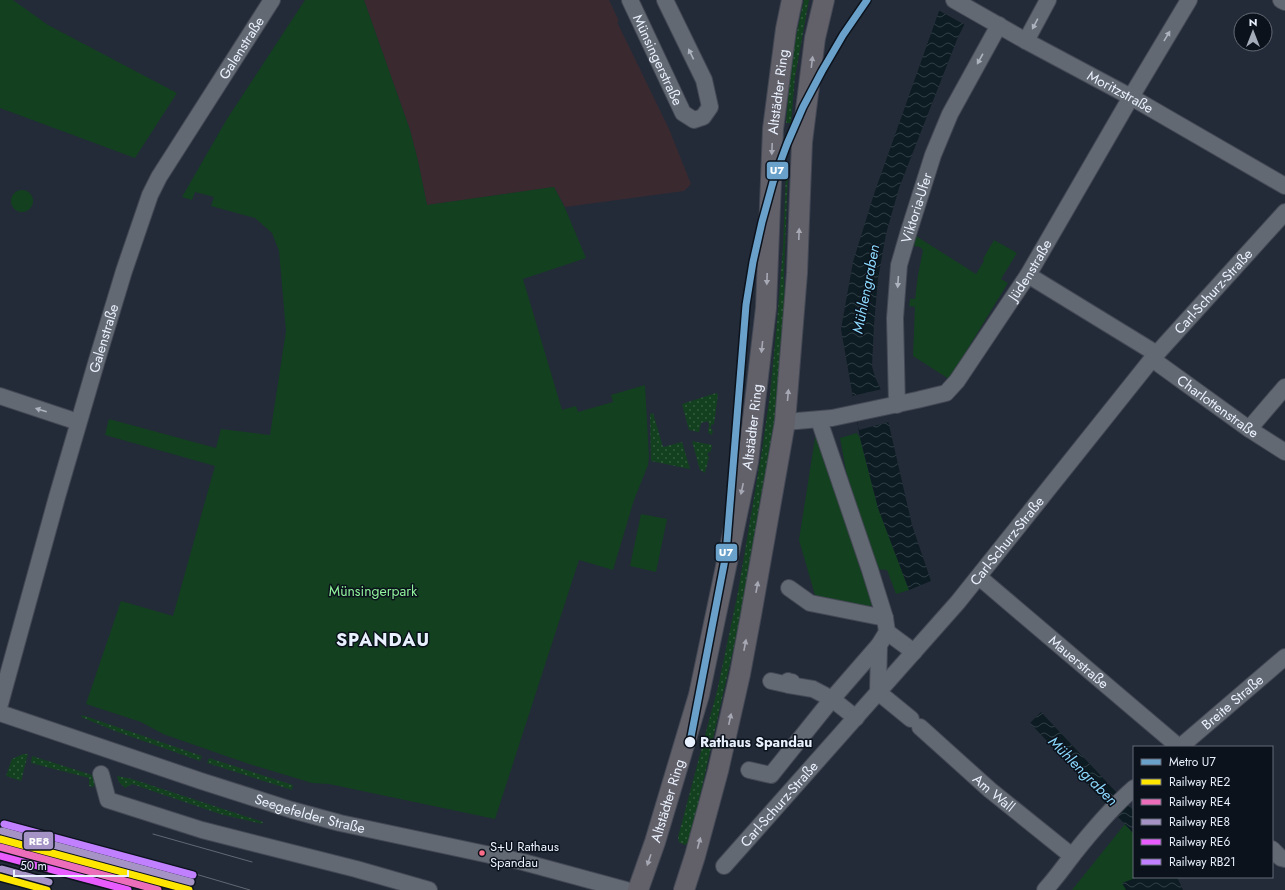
<svg xmlns="http://www.w3.org/2000/svg" width="1285" height="890" viewBox="0 0 1285 890" font-family="Jost,sans-serif">
<style>
.education{fill:#3a2a30}
.grass{fill:url(#grass-dots)}
.park{fill:#13401f}
.water{fill:url(#water-waves)}
.pier{fill:#232b39}
.lines{fill:none;stroke-linecap:round;stroke-linejoin:round}
.minor-casing{stroke:#434854;stroke-width:18}
.major-casing{stroke:#434854;stroke-width:22}
.minor{stroke:#636973;stroke-width:16}
.major{stroke:#626069;stroke-width:20}
.tram{stroke:#626873;stroke-width:1}
.rail-1-casing{stroke:#0b121c;stroke-width:10}
.rail-2-casing{stroke:#0b121c;stroke-width:10}
.rail-3-casing{stroke:#0b121c;stroke-width:10}
.rail-4-casing{stroke:#0b121c;stroke-width:10}
.rail-5-casing{stroke:#0b121c;stroke-width:10}
.rail-1{stroke:#ffe600;stroke-width:7}
.rail-2{stroke:#ec6db9;stroke-width:7}
.rail-3{stroke:#a593c6;stroke-width:7}
.rail-4{stroke:#e85cff;stroke-width:7}
.rail-5{stroke:#c080ff;stroke-width:7}
.metro-1-casing{stroke:#0b121c;stroke-width:10}
.metro-1{stroke:#69a1cb;stroke-width:7}
.oneway{fill:#adb4bf}
.oneway2{fill:#a6a8b4}
.stop-dot{fill:#e9f1fe;stroke:#0b121c;stroke-width:1.5}
.bus-dot{fill:#fb6d88;stroke:#0b121c;stroke-width:1.5}
.labels{text-anchor:middle;dominant-baseline:central;stroke-width:3;stroke-linejoin:round;paint-order:stroke}
.bus-label{font-size:13px;fill:#e9f1fe;stroke:#0b121c;text-anchor:start}
.street-label{font-size:14px;fill:#e9f1fe;stroke:#0b121c}
.park-label{font-size:14px;fill:#91f49c;stroke:#0b121c}
.stop-label{font-size:14px;font-weight:bold;fill:#e9f1fe;stroke:#0b121c;text-anchor:start}
.water-label{font-size:15px;font-style:italic;fill:#8cd9fe;stroke:#0b121c}
.district-label{font-size:18px;font-weight:bold;letter-spacing:1px;fill:#e9f1fe;stroke:#0b121c}
.line-badge{stroke:#0b121c;stroke-width:1.5}
.badge-label{font-size:11px;text-anchor:middle;font-weight:bold;fill:#fff}
</style>
<defs>
<pattern id="grass-dots" width="8" height="8" patternUnits="userSpaceOnUse"><rect width="8" height="8" fill="#13401f"/><path d="M2 2h.1M6 6h.1" fill="none" stroke="#355c41" stroke-width="1.8" stroke-linecap="round"/></pattern>
<pattern id="water-waves" width="16" height="10" patternUnits="userSpaceOnUse"><rect width="16" height="10" fill="#0d1c23"/><path d="M0 5q4-4 8 0t8 0" fill="none" stroke="#303d44"/></pattern>
</defs>
<rect width="100%" height="100%" fill="#232b39"/>
<path class="education" d="M364 0H609L619 21 617 22 669 129 691 184 684 191 565 207 554 187 427 205 418 161 410 130Z"/>
<g class="grass">
<path d="M804 0H809L795 77 791 123H786L792 54Z"/>
<path d="M787 169 788 171 784 277 786 317 779 396 771 451 746 593 690 840 688 843 685 845 679 842 678 837 718 687 738 592 762 450 770 395 777 322 783 247 786 171Z"/>
<path d="M716 393 718 394 714 424 711 425V428L713 431 712 435 708 433 709 425 708 421 701 423 699 432 689 430 682 404Z"/>
<path d="M653 413 663 447 682 442 690 469 651 461 650 414Z"/>
<path d="M692 441 712 445 711 451 708 453 707 454 709 457 705 473 700 470Z"/>
<path d="M82 715 202 756 200 761 115 731 81 717Z"/>
<path d="M23 754H28L21 781 6 776 12 759Z"/>
<path d="M32 756 92 775 95 780 94 787 89 786V778L31 763Z"/>
<path d="M209 758 293 785 292 790 207 763Z"/>
<path d="M117 776 132 779 263 822 262 824 220 814 132 784 125 788 119 782Z"/>
</g>
<g class="park">
<path d="M0 0H13L48 25 177 93 135 158 0 108Z"/>
<path d="M305 0H364L410 130 418 161 427 205 554 187 565 208 586 258 523 279 562 410 576 406 578 412 613 402 611 395 645 385 649 457 648 465 634 500 613 570 579 560 495 819 329 784 312 783 246 763 163 734 141 722 86 704 121 601 173 616 215 466 105 435 109 419 216 448 221 429 270 435 286 331 279 251 272 233 255 218 211 206 214 197 195 192 192 200 182 197 227 119Z"/>
<circle cx="22" cy="201" r="11"/>
<path d="M916 236 976 274 984 261 983 259 994 240 1017 253 1001 279 1008 283 949 379 913 356 915 307 909 306 910 299H915L918 275 923 250 920 247 914 246Z"/>
<path d="M816 432 872 605 864 608 815 595 799 540Z"/>
<path d="M857 433 860 438 878 508 909 590 896 594 887 570 877 569 846 471 840 438Z"/>
<path d="M641 514 667 519 656 572 630 566Z"/>
<path d="M1125 824 1134 834V877H1156L1159 890H1072Z"/>
</g>
<g class="water">
<path d="M945 0H977L958 37 899 188 886 234 878 279 874 325 872 366 875 377 881 390 912 525 931 581 909 590 878 508 860 438 841 329 853 262 874 194 939 11Z"/>
<path d="M1041 712 1134 811V834L1030 723Z"/>
<path d="M1138 877H1177L1183 890H1126L1122 883Z"/>
</g>
<g class="pier">
<path d="M944 0H977L965 25 938 10Z"/>
<path d="M882 389 889 422 859 430 852 396Z"/>
</g>
<g class="lines">
<defs>
<g id="minor">
<path id="s1" d="M630 0 683 113 694 120 703 117 710 107 704 80 665 0"/>
<path id="s2" d="M954 0 1026 41 1131 97 1285 186"/>
<path d="M1281 0 1285 2"/>
<path d="M1026 41 1048 0"/>
<path d="M1028 275 1157 354"/>
<path id="s3" d="M1152 359 1249 429 1285 452"/>
<path d="M0 396 78 422"/>
<path id="s4" d="M897 405 895 318 899 265 908 234 933 155 950 114 999 25"/>
<path id="s5" d="M785 422 832 418 917 400 946 393 957 381 1028 275 1131 97 1189 0"/>
<path d="M1249 429 1285 387"/>
<path id="s6" d="M979 577 1179 747"/>
<path d="M789 588 810 603 885 618"/>
<path d="M887 632 914 652"/>
<path d="M879 645 878 692 911 719"/>
<path d="M771 681 789 685 788 681"/>
<path d="M792 682 789 685 813 689 832 699 856 718"/>
<path id="s7" d="M0 704 57 497 97 360 124 271 150 195 159 177 272 0"/>
<path id="s8" d="M0 713 201 781 292 810 340 823 523 862 626 890"/>
<path id="s9" d="M920 727 990 790 1072 856"/>
<path id="s10" d="M1180 747 1285 657"/>
<path d="M749 770 771 775 832 699 879 645 887 632 885 618 870 570 819 420"/>
<path d="M101 774 108 800 202 830 356 869 429 890"/>
<path d="M1272 849 1281 858 1285 859"/>
<path id="s11" d="M724 866 958 602 1152 359 1285 212"/>
<path d="M1045 890C1055 879 1063 868 1072 856 1091 832 1111 808 1134 788"/>
</g>
<g id="major">
<path id="s12" d="M638 890 655 842 699 695 748 462 766 308 773 129 786 29 792 0"/>
<path d="M684 890 695 856 718 771 740 674 751 615 785 422 797 273 802 142 815 38 824 0"/>
</g>
</defs>
<use href="#minor" class="minor-casing"/>
<use href="#major" class="major-casing"/>
<use href="#minor" class="minor"/>
<use href="#major" class="major"/>
<g class="tram">
<path d="M153 834 252 862"/>
<path d="M151 861 250 890"/>
</g>
<defs>
<g id="rail-1">
<path d="M0 839 189 890"/>
<path d="M0 877 47 890"/>
</g>
<path id="rail-2" d="M0 847 158 890"/>
<g id="rail-3">
<path d="M2 831 191 882"/>
<path d="M2 869 49 882"/>
</g>
<path id="rail-4" d="M0 856 128 890"/>
<path id="rail-5" d="M4 824 193 875"/>
</defs>
<use href="#rail-1" class="rail-1-casing"/>
<use href="#rail-2" class="rail-2-casing"/>
<use href="#rail-3" class="rail-3-casing"/>
<use href="#rail-4" class="rail-4-casing"/>
<use href="#rail-5" class="rail-5-casing"/>
<use href="#rail-1" class="rail-1"/>
<use href="#rail-2" class="rail-2"/>
<use href="#rail-3" class="rail-3"/>
<use href="#rail-4" class="rail-4"/>
<use href="#rail-5" class="rail-5"/>
<defs>
<path id="metro-1" d="M690 742 726 554 746 305 753 262 762 222 773 182 787 144 803 107 822 71 843 35 867 0"/>
</defs>
<use href="#metro-1" class="metro-1-casing"/>
<use href="#metro-1" class="metro-1"/>
</g>
<defs><path id="oneway-solid" d="M-6-.8H1V-3.2L6.5 0L1 3.2V.8H-6Z"/></defs>
<g class="oneway">
<use href="#oneway-solid" transform="translate(1035 24) rotate(118)"/>
<use href="#oneway-solid" transform="translate(1167 36) rotate(-59)"/>
<use href="#oneway-solid" transform="translate(691 54) rotate(-116)"/>
<use href="#oneway-solid" transform="translate(980 59) rotate(119)"/>
<use href="#oneway-solid" transform="translate(898 282) rotate(94)"/>
<use href="#oneway-solid" transform="translate(41 410) rotate(-162)"/>
</g>
<g class="oneway2">
<use href="#oneway-solid" transform="translate(812 62) rotate(-83)"/>
<use href="#oneway-solid" transform="translate(772 149) rotate(92)"/>
<use href="#oneway-solid" transform="translate(799 234) rotate(-88)"/>
<use href="#oneway-solid" transform="translate(767 279) rotate(92)"/>
<use href="#oneway-solid" transform="translate(762 347) rotate(96)"/>
<use href="#oneway-solid" transform="translate(788 395) rotate(-85)"/>
<use href="#oneway-solid" transform="translate(742 489) rotate(102)"/>
<use href="#oneway-solid" transform="translate(757 587) rotate(-80)"/>
<use href="#oneway-solid" transform="translate(745 645) rotate(-79)"/>
<use href="#oneway-solid" transform="translate(730 719) rotate(-78)"/>
<use href="#oneway-solid" transform="translate(699 843) rotate(-75)"/>
<use href="#oneway-solid" transform="translate(649 860) rotate(109)"/>
</g>
<circle class="stop-dot" cx="690" cy="742" r="6"/>
<circle class="bus-dot" cx="482" cy="853" r="3.5"/>
<g class="labels">
<g class="bus-label">
<text x="490" y="846">S+U Rathaus<tspan x="490" dy="16">Spandau</tspan></text>
</g>
<g class="street-label">
<text stroke="none"><textPath href="#s7" startOffset="704">Galenstraße</textPath></text>
<text stroke="none"><textPath href="#s1" startOffset="66">Münsingerstraße</textPath></text>
<text stroke="none"><textPath href="#s12" startOffset="814">Altstädter Ring</textPath></text>
<text stroke="none"><textPath href="#s2" startOffset="190">Moritzstraße</textPath></text>
<text stroke="none"><textPath href="#s4" startOffset="200">Viktoria-Ufer</textPath></text>
<text stroke="none"><textPath href="#s5" startOffset="313">Jüdenstraße</textPath></text>
<text stroke="none"><textPath href="#s11" startOffset="755">Carl-Schurz-Straße</textPath></text>
<text stroke="none"><textPath href="#s7" startOffset="380">Galenstraße</textPath></text>
<text stroke="none"><textPath href="#s3" startOffset="81">Charlottenstraße</textPath></text>
<text stroke="none"><textPath href="#s12" startOffset="478">Altstädter Ring</textPath></text>
<text stroke="none"><textPath href="#s11" startOffset="431">Carl-Schurz-Straße</textPath></text>
<text stroke="none"><textPath href="#s6" startOffset="131">Mauerstraße</textPath></text>
<text stroke="none"><textPath href="#s10" startOffset="69">Breite Straße</textPath></text>
<text stroke="none"><textPath href="#s9" startOffset="99">Am Wall</textPath></text>
<text stroke="none"><textPath href="#s12" startOffset="94">Altstädter Ring</textPath></text>
<text stroke="none"><textPath href="#s11" startOffset="83">Carl-Schurz-Straße</textPath></text>
<text stroke="none"><textPath href="#s8" startOffset="326">Seegefelder Straße</textPath></text>
</g>
<g class="park-label">
<text x="373" y="591">Münsingerpark</text>
</g>
<g class="stop-label">
<text x="700" y="742">Rathaus Spandau</text>
</g>
<g class="water-label">
<text transform="translate(866 289) rotate(-79)">Mühlengraben</text>
<text transform="translate(1083 771) rotate(45)">Mühlengraben</text>
</g>
<g class="district-label">
<text x="383" y="640">SPANDAU</text>
</g>
</g>
<g class="line-badge">
<rect x="766" y="161" width="23" height="19" rx="4" fill="#69a1cb"/>
<rect x="715" y="543" width="23" height="19" rx="4" fill="#69a1cb"/>
<rect x="23" y="831" width="31" height="19" rx="4" fill="#a593c6"/>
</g>
<g class="badge-label">
<text x="777" y="174">U7</text>
<text x="726" y="556">U7</text>
<text x="39" y="845">RE8</text>
</g>
<rect x="1133" y="746" width="140" height="132" fill="#0b121c" stroke="#646b76"/>
<rect x="1141" y="759" width="20" height="6" fill="#69a1cb" stroke="#646b76"/>
<text x="1169" y="766" font-size="12" fill="#e9f1fe">Metro U7</text>
<rect x="1141" y="779" width="20" height="6" fill="#ffe600" stroke="#646b76"/>
<text x="1169" y="786" font-size="12" fill="#e9f1fe">Railway RE2</text>
<rect x="1141" y="799" width="20" height="6" fill="#ec6db9" stroke="#646b76"/>
<text x="1169" y="806" font-size="12" fill="#e9f1fe">Railway RE4</text>
<rect x="1141" y="819" width="20" height="6" fill="#a593c6" stroke="#646b76"/>
<text x="1169" y="826" font-size="12" fill="#e9f1fe">Railway RE8</text>
<rect x="1141" y="839" width="20" height="6" fill="#e85cff" stroke="#646b76"/>
<text x="1169" y="846" font-size="12" fill="#e9f1fe">Railway RE6</text>
<rect x="1141" y="859" width="20" height="6" fill="#c080ff" stroke="#646b76"/>
<text x="1169" y="866" font-size="12" fill="#e9f1fe">Railway RB21</text>
<g transform="translate(1253 32)"><circle r="19" fill="#0b121c" stroke="#646b76"/>
<path d="M0-3L7 15L0 10L-7 15Z" fill="#a4acb9"/>
<text y="-6" font-size="11" font-weight="bold" text-anchor="middle" fill="#e9f1fe">N</text>
</g>
<path d="M14 870v6h114v-6" fill="none" stroke="#e9f1fe" stroke-width="2"/>
<text x="20" y="870" font-size="12" fill="#e9f1fe" stroke="#0b121c" stroke-width="3" paint-order="stroke">50 m</text>
</svg>
